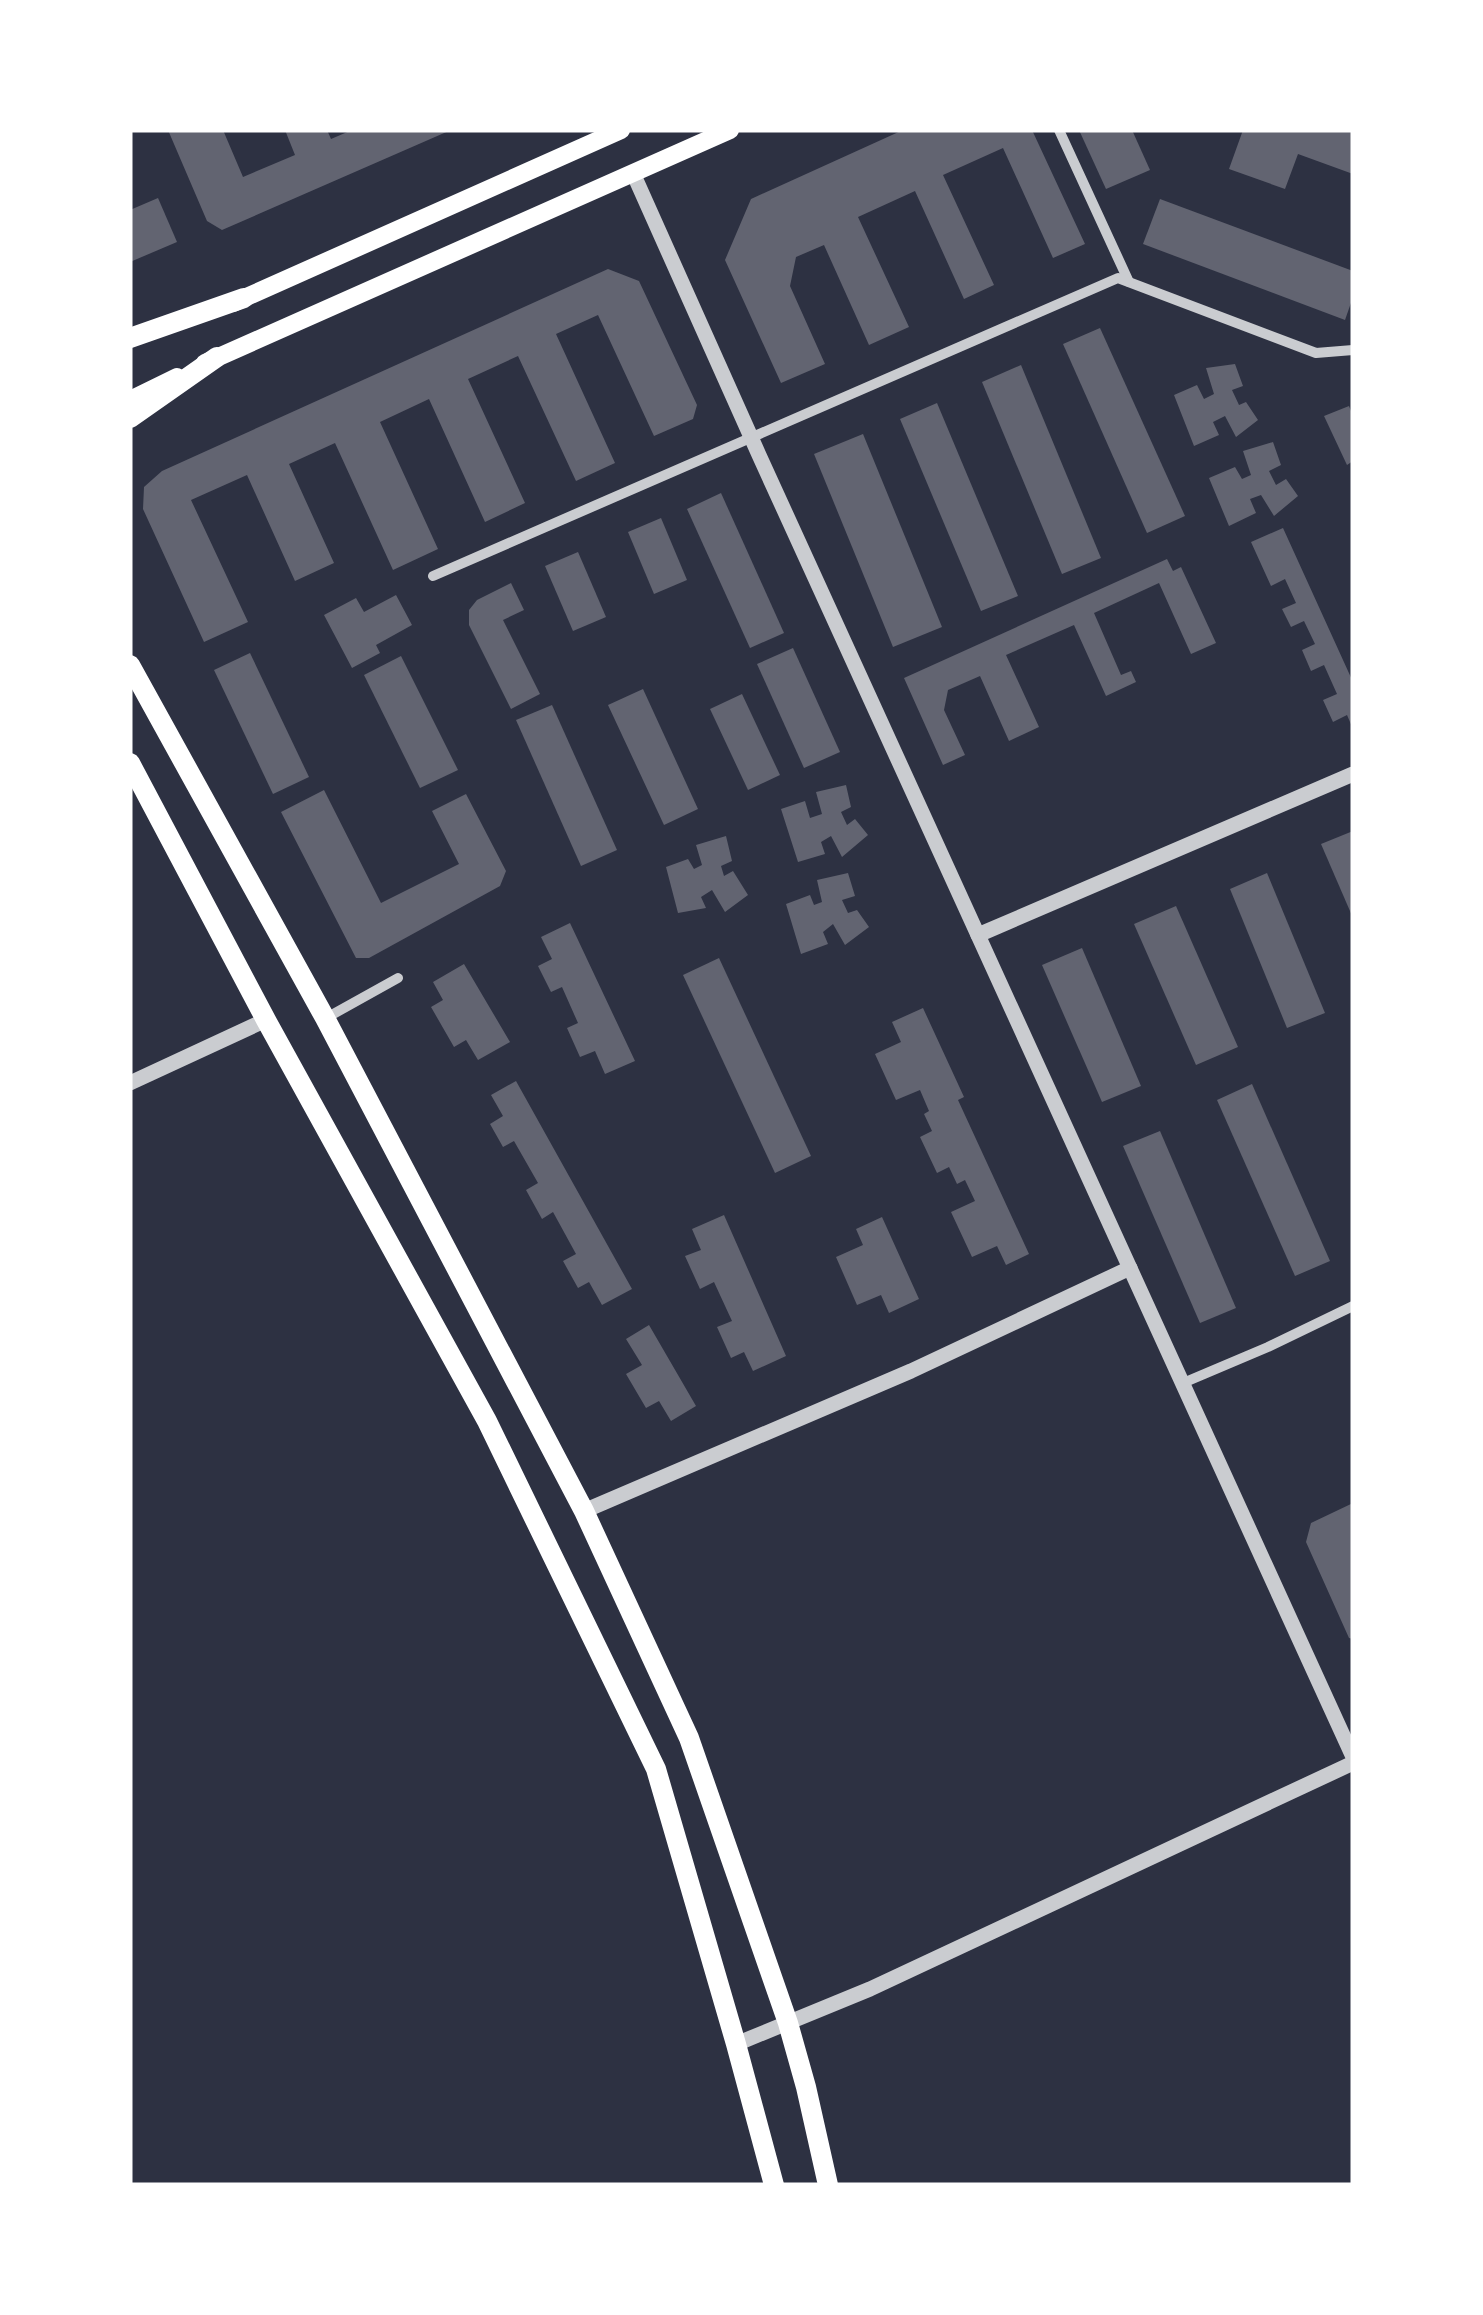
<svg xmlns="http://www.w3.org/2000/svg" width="1483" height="2315" viewBox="0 0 1483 2315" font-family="'Public Sans',sans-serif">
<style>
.building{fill:#626471}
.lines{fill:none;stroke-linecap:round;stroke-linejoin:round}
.minor{stroke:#caccd0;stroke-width:10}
.tertiary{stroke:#caccd0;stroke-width:15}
.secondary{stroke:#fff;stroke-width:18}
.primary{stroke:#fff;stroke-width:20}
</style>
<rect width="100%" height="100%" fill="#2d3142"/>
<g class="building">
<path d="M168 130H223L243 177 295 155 285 130H327L331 139 352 130H451L222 230 207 221Z"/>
<path d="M903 130H1032L1085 244 1053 258 1003 148 943 175 994 285 964 299 915 191 858 217 909 327 869 345 824 245 796 257 790 286 825 364 781 383 725 260 751 199Z"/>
<path d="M1079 130H1132L1150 170 1106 189Z"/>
<path d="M1243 130H1353V174L1298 154 1285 189 1229 169Z"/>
<path d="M158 198 177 242 130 262V210Z"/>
<path d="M1160 199 1353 271V297L1345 320 1143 244Z"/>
<path d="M608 269 639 281 697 405 693 419 654 436 598 315 556 334 615 463 576 481 518 356 468 379 525 503 485 522 429 399 380 422 438 549 393 570 335 443 289 464 334 563 295 581 247 475 191 500 248 622 204 642 143 509 144 487 162 471Z"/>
<path d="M1100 328 1185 516 1147 533 1063 344Z"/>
<path d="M1235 364 1243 386 1232 390 1239 405 1246 402 1258 420 1236 437 1225 416 1213 422 1219 435 1194 446 1174 395 1197 385 1204 399 1214 394 1206 368Z"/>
<path d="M1021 365 1101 558 1062 574 982 382Z"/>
<path d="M937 403 1018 596 981 611 900 419Z"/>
<path d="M1349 406 1353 416V461L1347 465 1324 416Z"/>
<path d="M863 434 942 627 893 647 814 454Z"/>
<path d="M1273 442 1281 465 1269 471 1276 485 1286 479 1298 496 1274 516 1261 495 1250 499 1256 513 1229 526 1209 478 1235 467 1242 479 1251 475 1243 451Z"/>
<path d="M721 493 784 633 750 648 687 509Z"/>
<path d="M661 518 687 580 654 594 628 532Z"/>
<path d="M1283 528 1353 682V729L1347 715 1333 722 1323 700 1337 694 1324 665 1311 671 1302 650 1315 644 1304 621 1291 627 1282 609 1296 603 1285 579 1271 586 1251 542Z"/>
<path d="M578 552 606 617 573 631 545 566Z"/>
<path d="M1167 559 1173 571 1181 567 1216 643 1191 654 1159 583 1094 613 1121 675 1131 671 1136 682 1106 696 1074 625 1006 655 1039 727 1009 741 980 676 948 690 944 710 965 755 943 765 904 678Z"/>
<path d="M511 583 524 610 503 620 540 694 511 709 469 625V610L477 600Z"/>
<path d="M396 595 412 625 376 645 380 653 352 668 324 615 356 598 364 612Z"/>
<path d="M793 648 840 752 804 768 757 664Z"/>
<path d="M250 653 309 777 273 794 214 670Z"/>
<path d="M401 656 458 770 420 788 364 675Z"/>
<path d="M643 689 698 809 664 825 608 705Z"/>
<path d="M742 694 780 775 748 790 710 709Z"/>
<path d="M552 705 617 850 581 866 516 720Z"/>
<path d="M846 785 851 807 841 812 847 825 855 819 868 835 842 857 831 836 821 842 825 854 798 862 781 809 805 801 810 818 822 814 816 792Z"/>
<path d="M324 790 381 903 459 864 432 811 466 794 506 871 500 886 369 958H356L281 812Z"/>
<path d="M1353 831V918L1321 844Z"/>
<path d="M726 836 732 861 721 866 724 876 733 871 748 895 725 912 712 890 701 897 706 908 678 913 666 867 688 859 694 869 702 865 696 845Z"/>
<path d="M848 873 855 896 842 900 848 913 857 910 869 927 845 945 833 924 823 932 828 944 801 954 786 904 810 895 814 905 822 902 817 880Z"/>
<path d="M1267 873 1325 1013 1287 1028 1230 889Z"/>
<path d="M1176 906 1238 1047 1196 1065 1134 924Z"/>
<path d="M570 923 635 1061 605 1074 595 1051 580 1057 567 1028 578 1023 562 987 551 992 538 966 552 959 541 937Z"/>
<path d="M1082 948 1141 1086 1102 1102 1042 965Z"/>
<path d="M719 958 811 1156 775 1173 683 975Z"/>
<path d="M464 964 510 1042 478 1060 466 1040 454 1047 431 1007 443 1000 433 982Z"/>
<path d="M923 1008 964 1097 958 1100 1029 1254 1006 1265 997 1246 972 1257 951 1212 975 1201 965 1180 957 1184 949 1167 937 1173 920 1137 932 1131 924 1114 929 1111 920 1090 896 1100 875 1054 901 1042 892 1022Z"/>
<path d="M516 1081 632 1289 602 1305 589 1282 578 1288 563 1261 576 1254 553 1212 542 1219 526 1190 538 1183 514 1141 503 1147 490 1124 503 1116 491 1095Z"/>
<path d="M1252 1084 1330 1261 1295 1276 1217 1100Z"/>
<path d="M1160 1131 1236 1308 1200 1323 1123 1146Z"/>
<path d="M724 1215 786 1356 753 1371 744 1352 731 1358 717 1327 732 1321 714 1282 700 1289 685 1256 701 1250 692 1229Z"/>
<path d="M882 1217 919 1299 889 1313 881 1295 857 1305 836 1257 863 1245 856 1229Z"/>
<path d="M649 1325 696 1406 671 1421 659 1401 646 1408 626 1374 642 1365 626 1339Z"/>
<path d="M1353 1503 1352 1566 1353 1639 1349 1638 1306 1542 1311 1523Z"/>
</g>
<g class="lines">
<g class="minor">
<path d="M1059 130 1129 282"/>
<path d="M433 576 1118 278 1316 353 1353 350"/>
<path d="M326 1018 398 978"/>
<path d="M1183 1383 1268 1347 1353 1306"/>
</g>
<g class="tertiary">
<path d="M633 173 759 455 1353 1757"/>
<path d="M978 935 1353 774"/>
<path d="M130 1083 266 1020"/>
<path d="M584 1511 911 1371 1130 1268"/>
<path d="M736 2044 870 1989 1353 1763"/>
</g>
<g class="secondary">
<path d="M233 303 621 130"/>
<path d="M205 363 730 130"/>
<path d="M130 400 177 377"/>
</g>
<g class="primary">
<path d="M130 338 244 298"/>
<path d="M130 418 217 357"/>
<path d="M130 665 325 1018 584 1511 689 1738 788 2023 806 2087 828 2185"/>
<path d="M130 763 266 1020 487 1421 656 1769 736 2044 774 2185"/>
</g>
</g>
<rect width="1483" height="2315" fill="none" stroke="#ffffff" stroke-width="265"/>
</svg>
